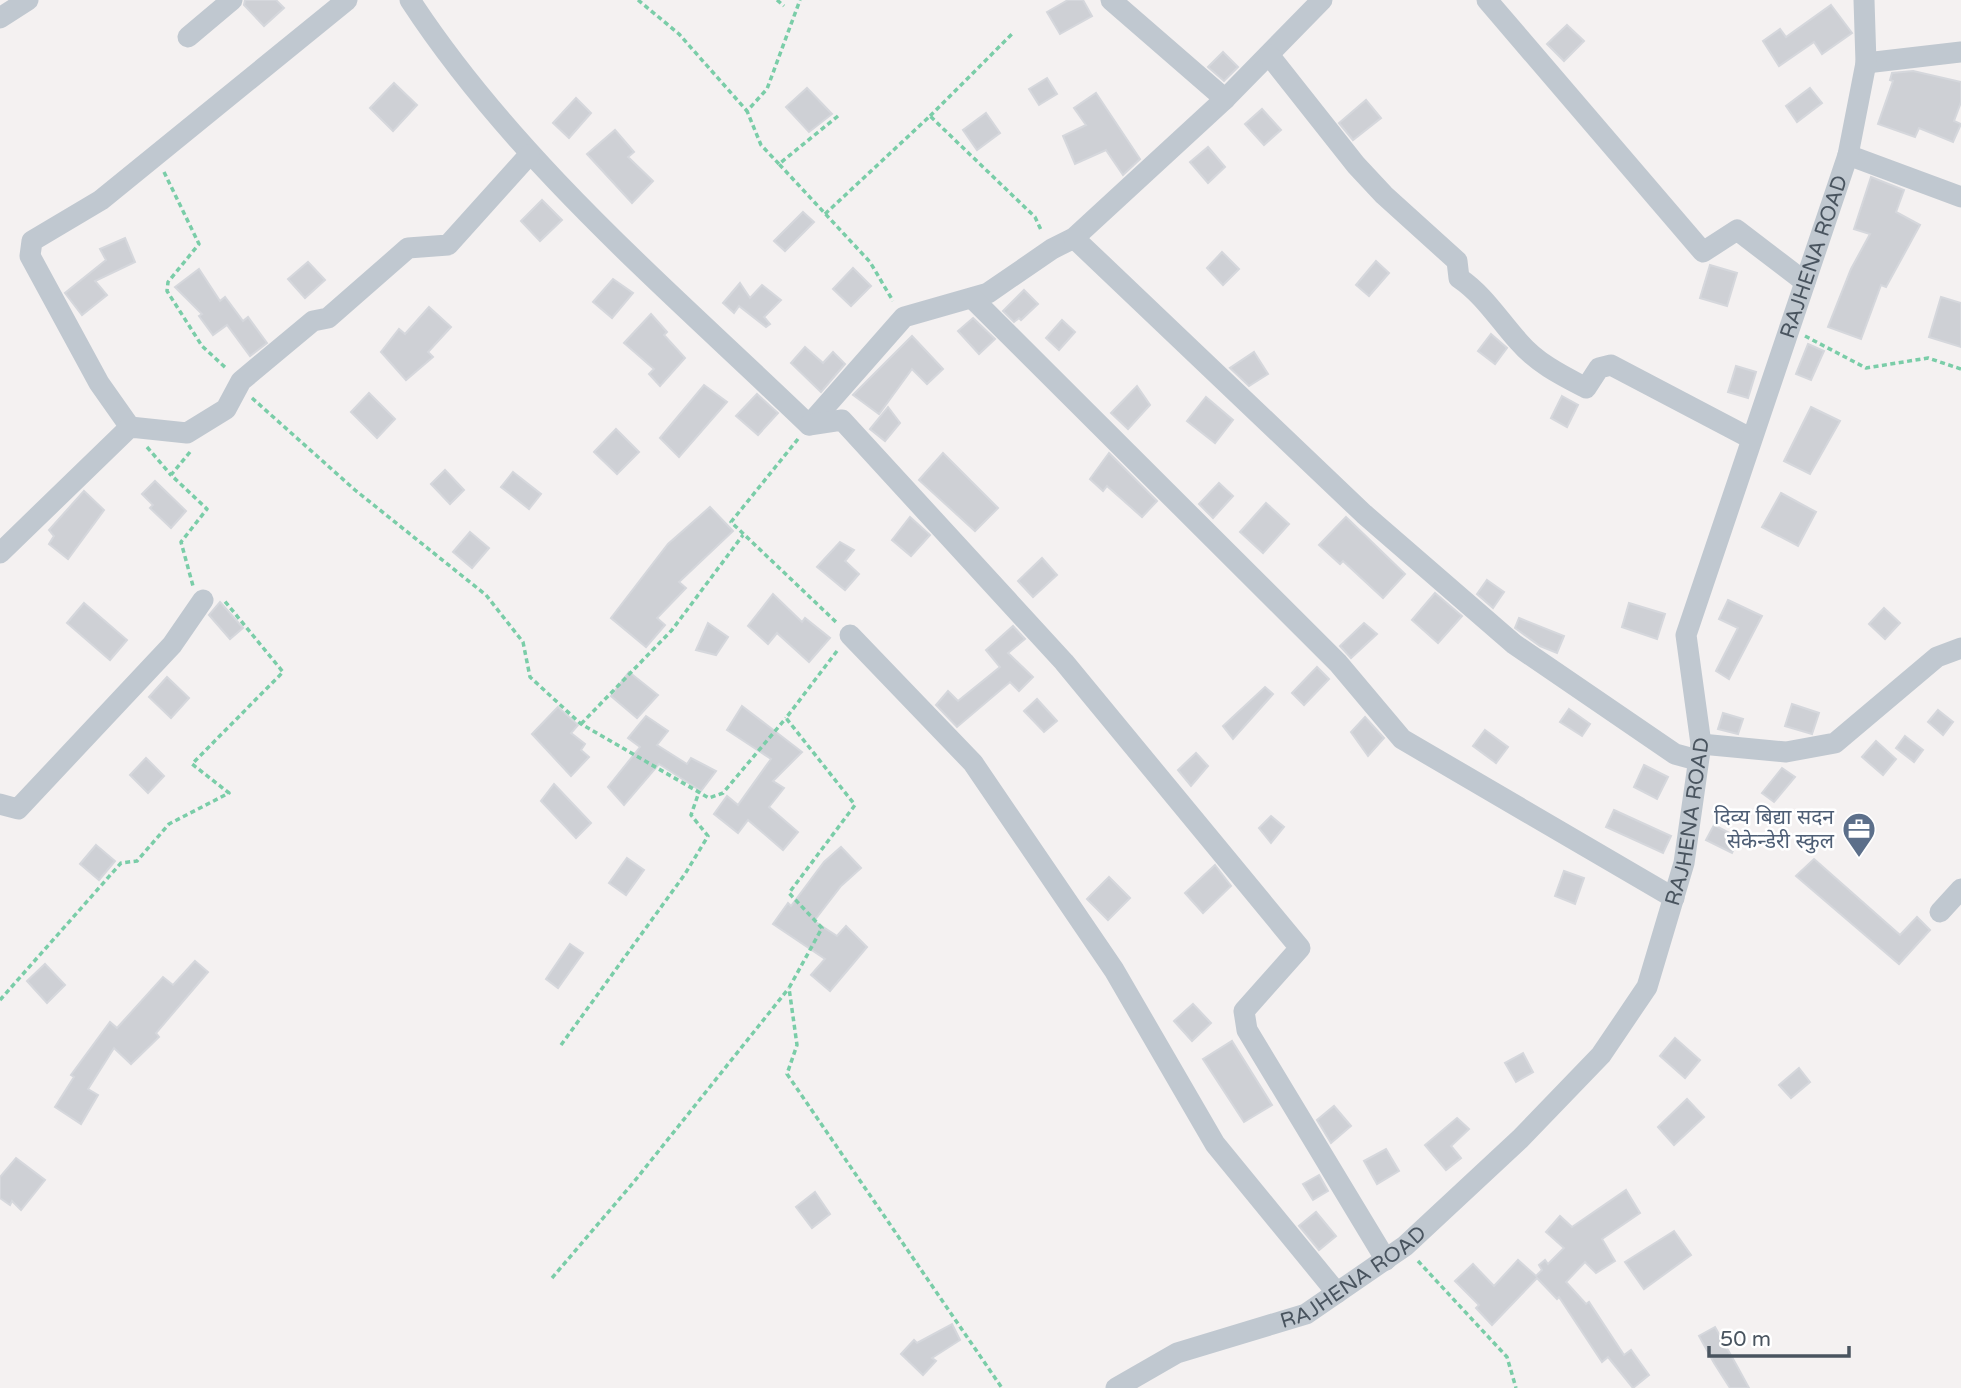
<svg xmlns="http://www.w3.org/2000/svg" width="1961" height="1388" viewBox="0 0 1961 1388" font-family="'Varela Round','Noto Sans Devanagari',sans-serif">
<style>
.building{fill:#ced0d5;stroke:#d5d7dc;stroke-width:2}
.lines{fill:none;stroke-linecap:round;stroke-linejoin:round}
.path{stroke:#7acda8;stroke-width:3.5;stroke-dasharray:5 3.5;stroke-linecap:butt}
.minor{stroke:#c0c8d0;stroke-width:21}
.labels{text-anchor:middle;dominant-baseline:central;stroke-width:5;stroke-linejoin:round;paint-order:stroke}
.street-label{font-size:21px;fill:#49545f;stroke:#fff}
.service-label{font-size:21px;fill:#4e5e75;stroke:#fff;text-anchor:end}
</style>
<rect width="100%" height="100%" fill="#f4f1f1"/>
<g class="building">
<path d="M245 0H276L284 8 264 26 244 5Z"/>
<path d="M1068 0H1083L1092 16 1060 34 1047 12Z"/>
<path d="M1831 5 1852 33 1822 54 1814 42 1779 66 1763 41 1780 29 1786 37Z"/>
<path d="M1567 25 1584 41 1564 61 1547 44Z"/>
<path d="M1223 52 1238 67 1224 81 1208 67Z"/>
<path d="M1913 71 1961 82V102L1954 121 1961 124 1953 142 1919 128 1915 137 1878 124 1893 81 1890 80 1892 73Z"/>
<path d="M1047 78 1057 94 1039 105 1029 89Z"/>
<path d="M394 83 417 105 393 131 370 108Z"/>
<path d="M807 88 832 114 809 132 786 107Z"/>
<path d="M1810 88 1822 103 1797 122 1786 106Z"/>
<path d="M1096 93 1140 159 1123 175 1106 150 1075 164 1063 136 1086 125 1074 108Z"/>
<path d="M576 98 591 113 569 138 553 123Z"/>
<path d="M1366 100 1381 118 1353 140 1339 123Z"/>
<path d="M1262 109 1281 130 1264 145 1245 124Z"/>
<path d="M986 113 1000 133 977 150 963 130Z"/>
<path d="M615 130 634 152 628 157 653 181 632 203 587 154Z"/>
<path d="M1208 147 1225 167 1208 183 1190 162Z"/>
<path d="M1871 177 1904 190 1896 212 1920 225 1886 287 1881 285 1861 339 1828 327 1851 269 1870 234 1854 229Z"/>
<path d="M542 200 562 220 540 241 521 221Z"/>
<path d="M803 212 814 222 785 251 774 241Z"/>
<path d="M125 238 135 262 95 281 107 295 82 315 65 293 106 260 100 249Z"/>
<path d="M1222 252 1239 269 1223 285 1207 268Z"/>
<path d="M1376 261 1389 273 1369 296 1356 285Z"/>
<path d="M308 262 325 280 305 298 288 279Z"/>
<path d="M1710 265 1737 273 1727 306 1700 298Z"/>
<path d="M853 268 871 286 851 306 833 289Z"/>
<path d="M199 269 220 301 225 297 243 321 248 317 267 343 250 356 227 325 213 335 199 316 202 314 175 287Z"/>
<path d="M613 279 633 293 612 318 593 302Z"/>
<path d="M740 283 750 298 762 285 781 300 764 317 770 324 766 327 739 306 734 313 723 303Z"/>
<path d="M1024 290 1038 304 1021 320 1019 318 1014 322 1003 311Z"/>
<path d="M1941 297 1961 303V347L1929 337Z"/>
<path d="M429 307 451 327 428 352 433 357 406 380 381 352 399 329 405 334Z"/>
<path d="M651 314 667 332 664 335 685 358 660 386 649 374 654 369 624 343Z"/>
<path d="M973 318 995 339 979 354 958 331Z"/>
<path d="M1062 320 1075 332 1059 350 1046 338Z"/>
<path d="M1491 334 1507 348 1495 364 1478 351Z"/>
<path d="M912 336 943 369 927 384 912 369 879 414 853 395Z"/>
<path d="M1808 344 1824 351 1811 380 1796 374Z"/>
<path d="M805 347 823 363 833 352 845 364 821 392 791 363Z"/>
<path d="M1254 352 1268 374 1249 386 1230 368Z"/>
<path d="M1736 366 1756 372 1748 398 1728 392Z"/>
<path d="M704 385 727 402 679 457 660 438Z"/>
<path d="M1137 386 1150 405 1128 429 1111 413Z"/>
<path d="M369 393 395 419 377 438 351 412Z"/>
<path d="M757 394 778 413 758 435 736 416Z"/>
<path d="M1562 396 1578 405 1567 427 1551 418Z"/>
<path d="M1206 397 1233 420 1215 443 1187 421Z"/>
<path d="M888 407 900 423 885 441 870 429Z"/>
<path d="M1811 407 1840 421 1810 474 1784 461Z"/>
<path d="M616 429 639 452 617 474 594 452Z"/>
<path d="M943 453 998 508 975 531 919 480Z"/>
<path d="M1109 453 1157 501 1142 517 1107 486 1103 491 1090 479Z"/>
<path d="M445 470 464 490 450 504 431 484Z"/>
<path d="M513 472 541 494 529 509 501 487Z"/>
<path d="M155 481 186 511 171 528 150 508 153 505 142 494Z"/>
<path d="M1219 483 1233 496 1213 518 1199 504Z"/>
<path d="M84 491 104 510 68 559 49 544 54 536 49 530Z"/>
<path d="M1781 493 1816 512 1798 546 1762 527Z"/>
<path d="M1266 503 1289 524 1263 553 1240 532Z"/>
<path d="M710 507 733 531 679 582 686 588 657 618 665 625 646 647 611 618 668 544Z"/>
<path d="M910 517 930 535 911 556 892 540Z"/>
<path d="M1346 517 1405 574 1383 598 1343 561 1340 564 1319 545Z"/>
<path d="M470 532 489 548 472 568 453 552Z"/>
<path d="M840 542 854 550 845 561 859 574 845 590 817 567Z"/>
<path d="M1042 558 1057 575 1033 597 1018 581Z"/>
<path d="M1487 580 1504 592 1493 608 1477 594Z"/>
<path d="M1435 593 1462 616 1438 643 1412 620Z"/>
<path d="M773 594 802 622 805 618 830 638 809 662 777 633 768 644 748 626Z"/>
<path d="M1728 600 1762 616 1729 679 1716 671 1738 628 1719 619Z"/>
<path d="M220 602 243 628 230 639 209 615Z"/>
<path d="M84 603 127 640 110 660 67 623Z"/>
<path d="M1629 603 1665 614 1657 639 1622 627Z"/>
<path d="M1884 608 1900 623 1885 639 1869 624Z"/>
<path d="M1519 618 1564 636 1557 653 1540 646 1515 628Z"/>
<path d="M708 623 728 637 716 655 696 650Z"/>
<path d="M1364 623 1377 634 1351 658 1340 646Z"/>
<path d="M1013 626 1025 639 1008 653 1033 677 1019 691 1010 682 957 727 936 705 948 691 958 701 1000 667 986 650Z"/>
<path d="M1317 667 1329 679 1304 705 1292 693Z"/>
<path d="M629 672 658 695 637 718 611 696Z"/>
<path d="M167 677 189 698 171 718 149 697Z"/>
<path d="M1265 687 1273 694 1233 739 1223 726Z"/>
<path d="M1037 699 1057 721 1044 732 1024 711Z"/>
<path d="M1792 704 1819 713 1812 734 1785 726Z"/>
<path d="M742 706 802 752 773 781 784 788 769 807 798 832 783 850 748 820 738 833 714 814 727 796 738 805 771 759 727 730Z"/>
<path d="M558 707 578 725 571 733 585 744 581 750 589 757 571 776 532 734Z"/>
<path d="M1569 709 1590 724 1582 736 1560 722Z"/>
<path d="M1938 710 1953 722 1943 735 1928 722Z"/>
<path d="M1723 713 1743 719 1738 734 1718 729Z"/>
<path d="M646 716 668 731 657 745 687 764 691 758 716 771 701 791 659 764 624 805 608 787 640 747 628 738Z"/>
<path d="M1365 717 1384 738 1368 756 1351 732Z"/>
<path d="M1485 730 1508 747 1496 763 1473 746Z"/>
<path d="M1905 736 1923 750 1914 762 1896 748Z"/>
<path d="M1876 741 1896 759 1883 775 1862 757Z"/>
<path d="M1196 753 1208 766 1191 786 1178 770Z"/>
<path d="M146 758 164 776 148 793 130 775Z"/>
<path d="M1644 765 1668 777 1657 799 1634 787Z"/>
<path d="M1782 768 1795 777 1774 802 1762 793Z"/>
<path d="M554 784 591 823 576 838 541 801Z"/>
<path d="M1614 810 1671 836 1663 853 1606 827Z"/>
<path d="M1271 816 1284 827 1271 843 1259 828Z"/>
<path d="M1714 825 1739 838 1732 853 1706 840Z"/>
<path d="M96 845 115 861 99 880 80 864Z"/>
<path d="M841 847 861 868 841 886 814 921 837 936 846 926 867 947 830 991 811 975 825 959 773 924 788 903 791 906 824 862Z"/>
<path d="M627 858 644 870 626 895 609 883Z"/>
<path d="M1814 859 1900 935 1917 917 1930 930 1899 964 1796 876Z"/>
<path d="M1215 865 1231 886 1203 913 1185 893Z"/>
<path d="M1564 871 1584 878 1575 904 1555 896Z"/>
<path d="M1109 877 1130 898 1108 920 1087 899Z"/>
<path d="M570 944 583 953 558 988 546 979Z"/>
<path d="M195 961 208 972 156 1033 159 1037 131 1064 114 1048 88 1089 98 1095 81 1124 55 1107 74 1077 71 1075 110 1022 117 1028 163 977 173 985Z"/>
<path d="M45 964 65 985 47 1003 27 981Z"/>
<path d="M1193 1004 1211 1023 1192 1041 1174 1021Z"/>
<path d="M1675 1038 1700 1060 1685 1078 1660 1056Z"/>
<path d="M1232 1041 1272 1105 1244 1122 1203 1059Z"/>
<path d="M1523 1053 1533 1072 1516 1082 1505 1063Z"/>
<path d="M1799 1068 1810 1082 1791 1098 1779 1085Z"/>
<path d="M1687 1099 1704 1117 1674 1145 1658 1127Z"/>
<path d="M1334 1106 1351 1126 1331 1143 1317 1120Z"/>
<path d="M1457 1118 1469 1129 1451 1146 1461 1158 1446 1170 1425 1145Z"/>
<path d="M1386 1149 1399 1171 1377 1184 1364 1161Z"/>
<path d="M16 1158 45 1180 21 1210 12 1201 10 1205 0 1198V1177Z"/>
<path d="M1319 1175 1328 1191 1313 1200 1303 1184Z"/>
<path d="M1626 1190 1640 1213 1602 1239 1615 1261 1596 1273 1585 1262 1566 1282 1586 1304 1589 1302 1624 1355 1631 1350 1649 1375 1633 1388 1608 1357 1602 1362 1559 1297 1557 1299 1537 1278 1492 1325 1476 1308 1479 1305 1455 1281 1473 1264 1494 1286 1518 1260 1536 1276 1542 1270 1539 1265 1545 1260 1548 1264 1564 1248 1546 1232 1560 1216 1572 1227Z"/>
<path d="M815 1192 830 1214 812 1228 796 1207Z"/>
<path d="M1316 1212 1336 1236 1319 1250 1299 1226Z"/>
<path d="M1674 1231 1691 1255 1644 1289 1625 1262Z"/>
<path d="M952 1324 960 1340 932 1358 936 1361 923 1375 901 1354 914 1340 917 1343Z"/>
<path d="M1715 1327 1737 1366 1749 1388H1730L1714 1363 1699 1336Z"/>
</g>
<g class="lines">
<g class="path">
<path d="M638 0 679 34 747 111"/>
<path d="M777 0 784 6"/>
<path d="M838 116 779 164 870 262 893 301"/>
<path d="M930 116 1013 33"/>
<path d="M779 164 761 145 747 111 767 89 800 0"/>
<path d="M164 172 199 244 168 282 167 291 202 346 227 369"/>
<path d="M825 214 930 116 1035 217 1042 232"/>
<path d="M1805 336 1866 368 1928 358 1961 369"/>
<path d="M252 398 355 490 486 595 523 642 530 677 581 724 709 798 723 793 786 718"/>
<path d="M798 439 731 522 836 622"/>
<path d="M147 447 171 475"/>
<path d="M190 452 171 475 207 509 181 542 193 586"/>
<path d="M837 651 786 718 855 805 789 893 822 928 789 988 797 1045 787 1074 1002 1388"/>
<path d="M581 724 672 630 743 535"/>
<path d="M0 1000 121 863 137 861 169 824 229 793 192 764 283 672 223 599"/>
<path d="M561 1045 685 874 708 836 691 815 699 792"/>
<path d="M1418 1261 1507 1357 1516 1388"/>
<path d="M552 1278 633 1183 789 988"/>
</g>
<g class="minor">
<path d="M410 0C515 161 671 292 809 425L904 317 988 293 1052 249 1074 238 1225 99 1322 0"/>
<path d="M1111 0 1225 99"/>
<path d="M1487 0 1703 252 1737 230 1805 282"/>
<path d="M0 18 28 0"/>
<path d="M188 37 232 0"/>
<path d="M1269 55 1356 165 1384 195 1457 261 1459 278C1484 295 1499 320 1519 342 1537 363 1561 375 1586 388L1599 368 1611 365 1750 438"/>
<path d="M1866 63 1961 52"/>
<path d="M1848 155 1961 197"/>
<path d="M1074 238 1364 514 1514 644 1675 754 1697 760"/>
<path d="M972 298 1338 663 1402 739 1674 898"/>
<path d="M809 425 842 420 1064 662 1300 948 1244 1011 1247 1030 1386 1260"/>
<path d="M130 427 99 383 30 256 32 241 101 200 347 0"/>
<path d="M0 553 130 427 187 433 226 409 241 381 313 321 328 318 408 248 448 245 529 155"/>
<path d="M850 635 973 763 1114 970 1215 1144 1337 1293"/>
<path d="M1701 744 1786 752 1835 743 1937 657 1961 648"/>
<path d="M0 804 18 809 172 645 203 600"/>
<path d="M1940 912 1961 889"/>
<path id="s1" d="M1116 1388 1177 1353 1306 1314 1405 1246 1520 1139 1601 1055 1647 987 1684 863 1701 744 1686 635 1848 155 1866 63 1864 0"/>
</g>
</g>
<defs>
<symbol id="office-pin" viewBox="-11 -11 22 30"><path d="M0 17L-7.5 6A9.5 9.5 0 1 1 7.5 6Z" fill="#5c6f8a" stroke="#fff"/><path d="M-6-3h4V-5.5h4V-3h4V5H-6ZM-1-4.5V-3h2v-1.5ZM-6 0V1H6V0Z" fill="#fff"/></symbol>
</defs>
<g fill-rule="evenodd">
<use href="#office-pin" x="1840" y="810" width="38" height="52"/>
</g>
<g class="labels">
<g class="street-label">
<text stroke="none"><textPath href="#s1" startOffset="1440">RAJHENA ROAD</textPath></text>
<text stroke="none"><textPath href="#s1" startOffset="852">RAJHENA ROAD</textPath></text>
<text stroke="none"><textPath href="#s1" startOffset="264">RAJHENA ROAD</textPath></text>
</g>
<g class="service-label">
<text x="1834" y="817">दिव्य बिद्या सदन<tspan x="1834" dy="24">सेकेन्डेरी स्कुल</tspan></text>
</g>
</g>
<path d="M1709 1346v10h140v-10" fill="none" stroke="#49545f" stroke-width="3.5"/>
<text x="1720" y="1346" font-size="21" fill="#49545f" stroke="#ffffff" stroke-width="5" paint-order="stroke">50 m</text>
</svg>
